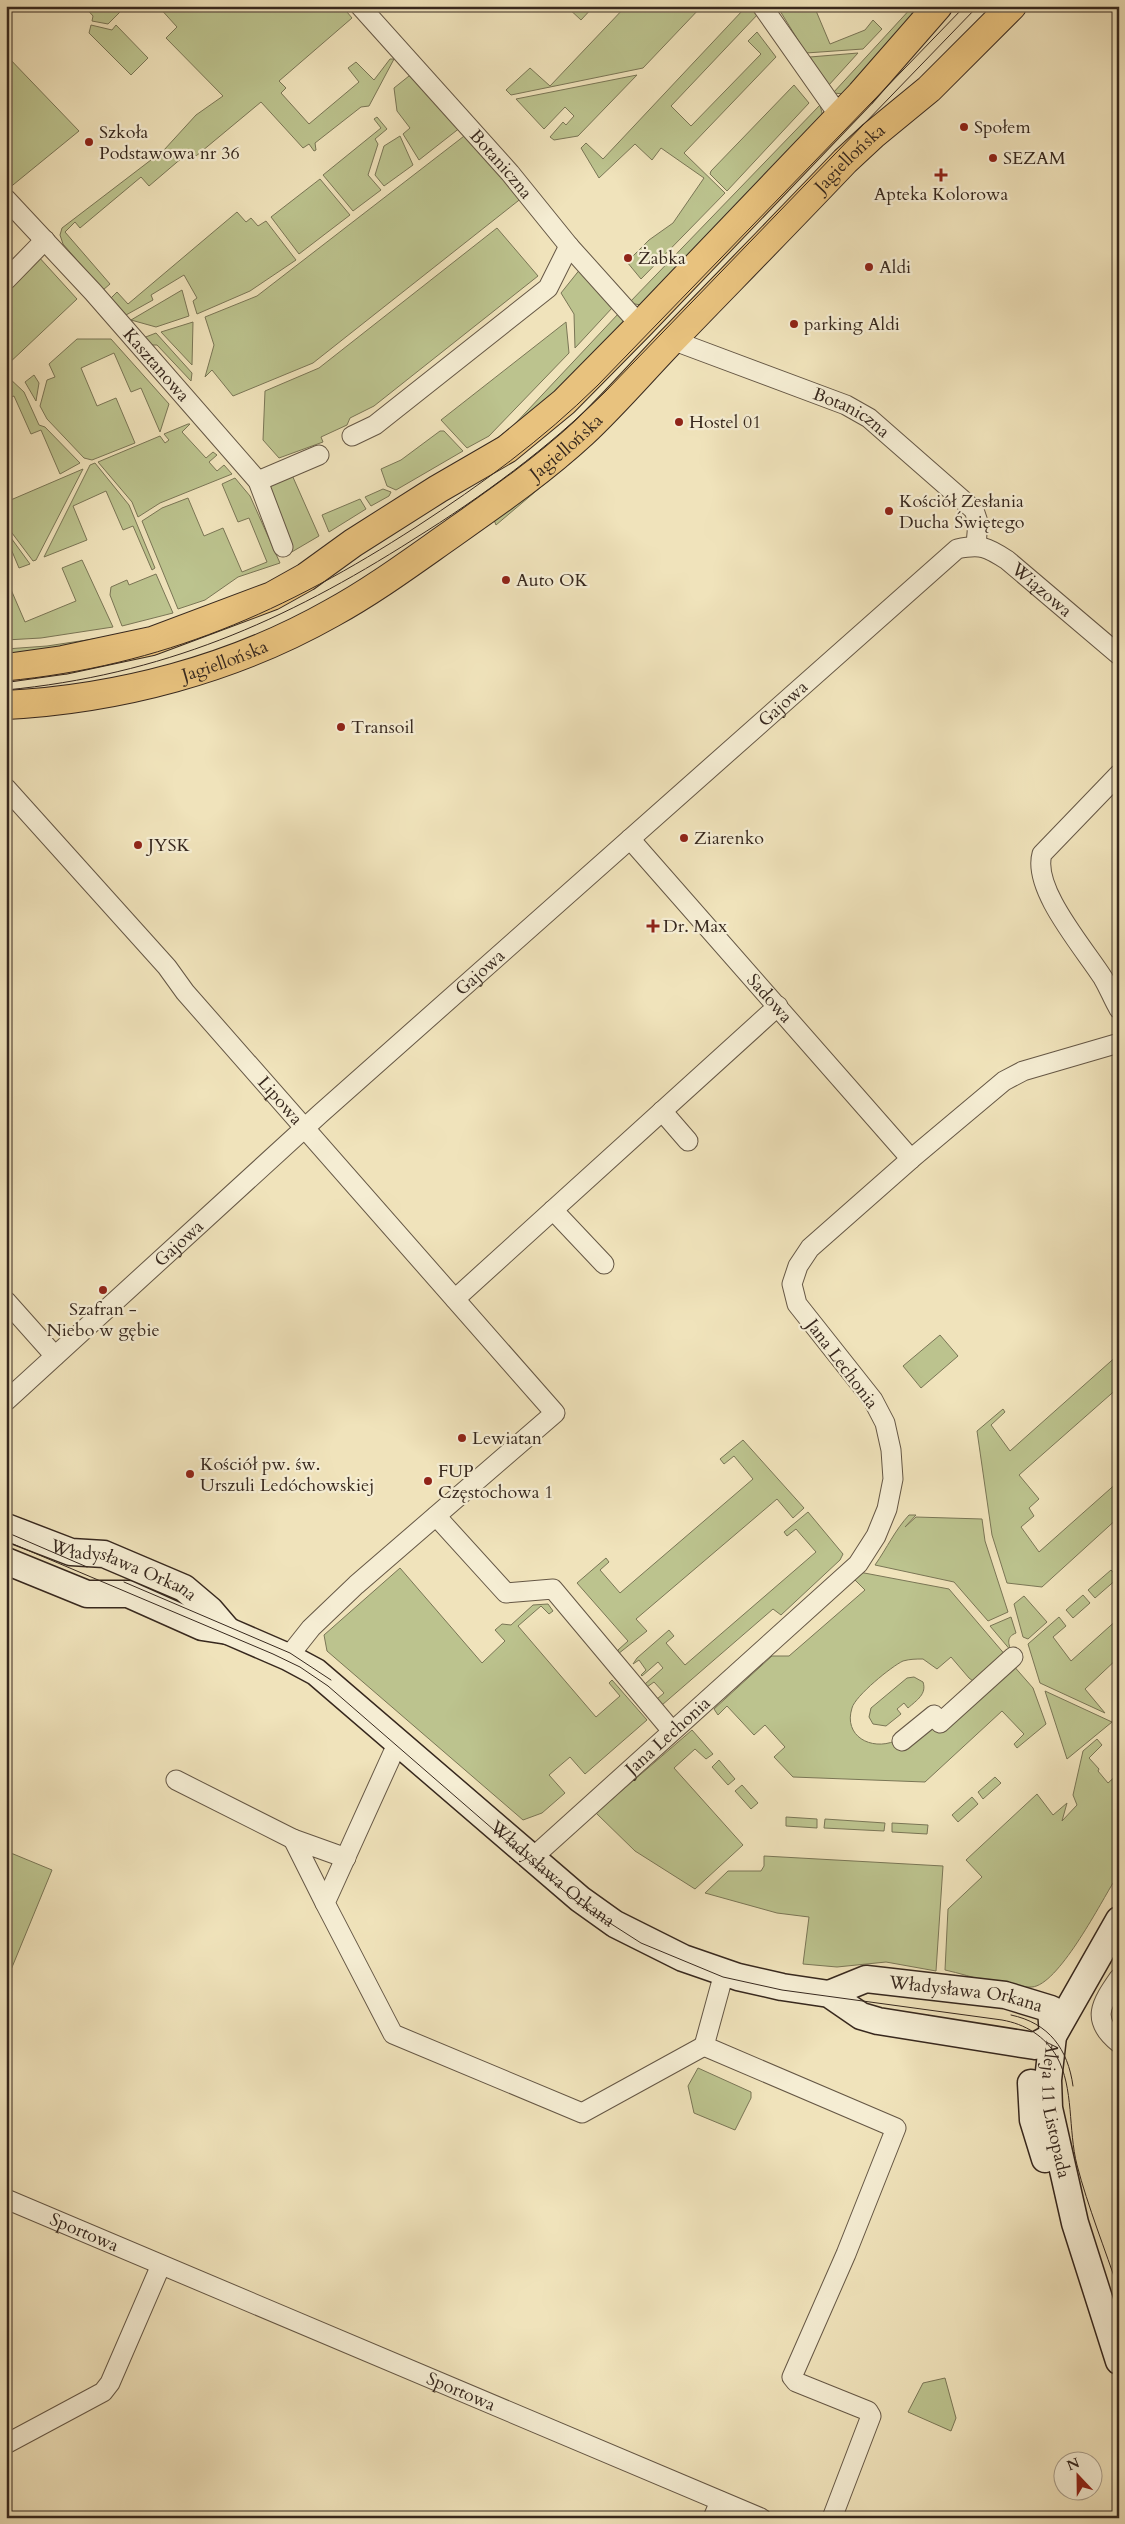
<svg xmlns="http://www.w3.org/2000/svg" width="1125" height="2524" viewBox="0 0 1125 2524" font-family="Cardo,serif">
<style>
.green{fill:#bcc38e;stroke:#7a7656}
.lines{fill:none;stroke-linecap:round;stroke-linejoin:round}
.street-casing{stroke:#655745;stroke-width:21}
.secondary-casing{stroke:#37281e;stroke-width:29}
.primary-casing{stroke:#37281e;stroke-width:30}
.street{stroke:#f5edd3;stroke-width:19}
.secondary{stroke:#f5edd3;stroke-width:26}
.primary{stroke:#e8c27e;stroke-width:28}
.tram{stroke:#37281e;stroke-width:1}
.poi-dot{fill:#8f2418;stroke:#f5edd3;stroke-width:2}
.labels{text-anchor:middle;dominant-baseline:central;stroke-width:4.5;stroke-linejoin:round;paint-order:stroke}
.poi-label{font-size:18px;fill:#37281e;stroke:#f5edd3;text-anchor:start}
.street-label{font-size:18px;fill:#37281e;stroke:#f5edd3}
</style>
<rect width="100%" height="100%" fill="#f0e3bb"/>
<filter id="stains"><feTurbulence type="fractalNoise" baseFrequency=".004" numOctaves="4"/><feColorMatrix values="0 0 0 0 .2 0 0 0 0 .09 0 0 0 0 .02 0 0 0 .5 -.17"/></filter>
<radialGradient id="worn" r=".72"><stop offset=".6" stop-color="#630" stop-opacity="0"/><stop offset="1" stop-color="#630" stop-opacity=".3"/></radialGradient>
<g class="green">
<path d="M84 6H126L108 24 92 21 93 16Z"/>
<path d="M158 6H342L352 18 279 81 286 88 281 93 309 124 359 82 348 68 356 62 374 80 390 59H394L369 106 361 107 315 143 316 150 314 151 309 144 303 148 261 102 196 156 190 151 149 186 141 177 80 228 75 222 65 232 110 284 103 290 63 244 60 235 62 228 164 150 196 115 223 96 166 38 177 27Z"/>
<path d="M566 6H594L581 20Z"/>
<path d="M626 6H702L643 68 511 95 506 90 530 68 550 86Z"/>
<path d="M740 6H754L759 13 671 106 691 126 761 54 748 41 757 32 776 57 684 153 725 193 641 279 627 262 649 240 673 223 704 178 661 148 652 160 635 144 599 178 581 148 586 143 603 159 743 10Z"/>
<path d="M777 6H814L830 44 865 30 873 20 882 29 863 49 806 53Z"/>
<path d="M913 6H918L870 67 844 94 833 93Z"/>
<path d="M91 25 112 30 116 25 148 58 131 75 89 33Z"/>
<path d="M858 53 828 86 810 57Z"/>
<path d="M6 55 79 131 8 189 6 187Z"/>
<path d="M414 72 461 127 419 160 403 134 410 128 397 111 394 88Z"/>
<path d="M637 75 578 136 554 140 550 137 563 122 566 125 574 116 565 107 544 129 516 99Z"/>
<path d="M794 85 809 103 727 191 710 174 711 171Z"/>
<path d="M820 105 823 117 641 305 629 303Z"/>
<path d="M377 117 387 129 375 139 378 144 368 175 381 190 353 211 323 175 381 128 374 119Z"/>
<path d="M468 133 523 197 313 363 233 396 212 370 205 377 214 345 205 317 257 296Z"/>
<path d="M400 136 413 165 384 186 375 175 384 146Z"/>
<path d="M320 179 350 215 299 254 271 217Z"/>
<path d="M237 212 246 222 251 218 258 226 266 221 296 260 250 291 197 314 193 301 197 298 184 275 151 295 153 300 126 315 111 298 117 292 128 304Z"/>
<path d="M497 228 538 276 374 406 350 418 347 425 321 437 323 442 279 458 263 440 265 391 319 368Z"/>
<path d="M37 255 77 299 6 366V286Z"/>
<path d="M581 268 613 307 575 348 574 314 561 293Z"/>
<path d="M182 290 189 316 156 327 131 320Z"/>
<path d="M619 313 624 321 534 417 481 450 512 427Z"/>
<path d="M193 322 192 365 161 332Z"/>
<path d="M566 322 569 353 489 436 467 448 441 420Z"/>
<path d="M156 333 192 373 191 381 157 345H145L138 340Z"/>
<path d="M77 339H111L169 404 160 432 141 388 131 392 114 353 81 368 97 406 116 398 135 443 92 460 84 458 47 419 40 406 47 380 55 377 49 364Z"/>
<path d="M34 375 39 383 36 401 25 382Z"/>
<path d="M8 377 24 392 39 425 45 427 80 463 60 474 41 430 31 434 14 396 6 399V379Z"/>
<path d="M188 424H190L182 432 206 458 213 452 217 455 209 462 217 471 224 465 232 474 160 503 138 517 132 502 98 462 160 436 165 443 169 440 164 434Z"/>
<path d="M440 431H444L463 451 396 490 387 486 381 469 401 460Z"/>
<path d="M95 463 129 505 155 568 152 570 133 526 123 530 106 491 73 506 87 540 44 557 90 465Z"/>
<path d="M83 469 36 560 33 561 6 525V502Z"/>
<path d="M292 475 319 536 290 553 265 489Z"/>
<path d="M235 478 250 496 280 563 238 577 205 600 178 609 142 521 162 508 188 498 204 536 223 528 242 572 267 562 249 518 238 522 222 484Z"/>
<path d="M548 481 496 525 494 520Z"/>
<path d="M383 489 391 492 389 496 371 506 365 497Z"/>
<path d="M360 499 366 509 329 532 322 515Z"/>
<path d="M6 531 30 564 19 568 6 537Z"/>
<path d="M82 560 113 627 41 638 6 640V578L25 622 76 601 62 568Z"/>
<path d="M156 574 173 613 122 626 110 595 111 587 127 580 129 585Z"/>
<path d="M113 636 6 659V649L47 646Z"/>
<path d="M940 1335 958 1356 921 1388 903 1366Z"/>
<path d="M1119 1354V1387L1019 1475 1039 1499 1029 1508 1034 1516 1021 1527 1039 1552 1119 1481V1517L1042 1587 1007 1583 992 1535 977 1431 1003 1409 1005 1412 991 1425 1010 1451Z"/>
<path d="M743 1440 804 1508 793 1518 777 1499 636 1619 647 1631 618 1654V1650L628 1641 577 1583 606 1558 609 1562 600 1570 620 1593 753 1479 734 1456 724 1464 720 1459Z"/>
<path d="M808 1512 843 1554 840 1560 781 1615 773 1609 662 1705 657 1699 664 1693 654 1682 647 1687 645 1684 663 1668 658 1662 642 1676 641 1675 646 1670 639 1660 633 1664 637 1658 669 1630 674 1636 666 1643 685 1665 816 1552 796 1529 787 1536 784 1532Z"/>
<path d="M909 1515H916L905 1527 916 1517 982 1519 985 1541 1008 1612 988 1621 954 1582 875 1565C887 1548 895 1530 909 1515Z"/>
<path d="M400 1568 482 1663 505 1641 495 1630 502 1624 511 1625 533 1605 548 1604 553 1611 549 1614 541 1606 518 1626 596 1717 620 1696 609 1683 612 1680 647 1720 585 1774 570 1757 549 1775 565 1793 542 1813 523 1820 327 1651 324 1635Z"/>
<path d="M1111 1570 1118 1578 1095 1598 1088 1590Z"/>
<path d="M859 1572 949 1589 1007 1657 977 1684 969 1678 951 1657 937 1669 923 1659C916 1659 910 1659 903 1661 892 1666 855 1696 852 1708 843 1736 871 1751 895 1741L1012 1664 1033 1688 1046 1724 1017 1748 1014 1744 1024 1734 1002 1711 925 1782 793 1777 774 1757 785 1747 765 1725 754 1735 727 1706 718 1715 714 1709 772 1656H789L865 1590 853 1578Z"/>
<path d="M1083 1595 1090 1603 1073 1618 1066 1610Z"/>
<path d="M1024 1596 1047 1622 1028 1639 1023 1637 1014 1604Z"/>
<path d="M1011 1617 1016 1633C1006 1637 1008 1644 1012 1652L990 1626Z"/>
<path d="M1059 1617 1066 1626 1053 1637 1071 1661 1119 1618V1657L1085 1689 1105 1713 1040 1683 1028 1644Z"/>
<path d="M914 1677 923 1682C927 1694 917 1700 908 1708L904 1703 897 1709 901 1714 886 1726 873 1724 869 1717 871 1708 907 1678Z"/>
<path d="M1045 1691 1112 1722 1067 1759Z"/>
<path d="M692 1730 713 1754 706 1759 695 1749 674 1768 743 1845 695 1889 635 1851 596 1813Z"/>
<path d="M1097 1739 1102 1745 1089 1758 1099 1769 1098 1771 1108 1783 1119 1773V1885L1113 1883C1099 1906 1058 1985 1032 1987 1004 1989 973 1976 945 1970L948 1909 982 1877 966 1860 1037 1794 1053 1815 1067 1803 1062 1821 1077 1805 1073 1795 1083 1751Z"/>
<path d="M719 1760 735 1779 728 1785 712 1767Z"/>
<path d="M995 1777 1001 1783 983 1799 978 1792Z"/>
<path d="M742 1785 758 1803 751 1809 735 1791Z"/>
<path d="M972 1797 978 1804 958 1822 952 1815Z"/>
<path d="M786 1817 817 1819V1828L786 1826Z"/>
<path d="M825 1819 885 1823 884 1831 824 1828Z"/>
<path d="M892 1823 928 1825 927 1834 892 1832Z"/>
<path d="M6 1851 52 1870 8 1977 6 1976Z"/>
<path d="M764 1856 943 1866 936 1971 886 1962 837 1967 803 1964 809 1917 777 1913 705 1893 728 1871H761L764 1866Z"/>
<path d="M698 2068 751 2092V2098L735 2130 694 2113 688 2086Z"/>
<path d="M945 2378 956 2418 951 2431 908 2412 923 2383Z"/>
</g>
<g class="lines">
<defs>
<g id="street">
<path id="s1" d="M360 6 510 173 569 246 640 325"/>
<path d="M762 6 840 117"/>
<path id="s2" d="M6 199 93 292 258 481 283 547"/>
<path d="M6 280 45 240"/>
<path id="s3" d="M672 340 846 405 869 418 974 510 978 522 976 545"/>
<path d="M352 436 375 425 548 288 569 246"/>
<path d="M258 481 319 455"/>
<path d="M1119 774 1042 854C1032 889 1084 948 1103 978 1109 988 1113 999 1119 1009"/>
<path id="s4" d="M6 788 167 967 185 992 555 1413 356 1585 311 1628 288 1657"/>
<path id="s5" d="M630 839 911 1159"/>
<path d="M662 1111 688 1141"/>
<path d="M553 1210 604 1264"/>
<path d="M455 1299 778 1006"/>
<path d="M6 1301 55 1356"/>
<path id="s6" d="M6 1401 320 1114 957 549C981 544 987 547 1007 560L1119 655"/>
<path d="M436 1516 506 1593 553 1589 672 1731"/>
<path d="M902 1741 934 1715 940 1723 1013 1657"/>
<path d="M400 1744 393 1753 325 1903 393 2034 582 2113 704 2046"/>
<path d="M176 1780 293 1839"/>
<path id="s7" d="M531 1859 858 1564 876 1536 887 1509 893 1479 891 1450 885 1423 873 1400 797 1304 792 1284 798 1266 810 1248 911 1159 1004 1081 1023 1071 1119 1043"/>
<path d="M325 1903 293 1839 346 1858"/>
<path d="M724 1973 704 2046 896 2128 846 2254 792 2377 796 2382 868 2411 871 2416 832 2518"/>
<path d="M1119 1978C1101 2004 1090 2020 1119 2043"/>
<path id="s8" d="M6 2199 761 2518"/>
<path d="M6 2444 103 2392 110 2383 161 2265"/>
<path d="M713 2518 720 2501"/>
</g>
<g id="secondary">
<path id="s9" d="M6 1527 71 1552 104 1554 184 1588 210 1610 228 1631"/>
<path id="s10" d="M6 1561 87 1594H128L202 1627 228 1631 288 1657 316 1672 580 1899 615 1924 683 1958 738 1977 782 1987 829 1994 861 2016 878 2021 1035 2046 1053 2036"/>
<path id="s11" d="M1119 1920 1053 2036 1048 2080 1049 2108 1075 2223 1119 2361"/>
<path id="s12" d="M829 1994 866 1979 1005 1995 1051 2009 1053 2036"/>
<path d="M1031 2083 1033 2120 1045 2159"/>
</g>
<g id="primary">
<path d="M6 668 63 660 152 641 272 596 306 577 353 543 438 489 507 449 564 402 640 325 861 94 938 6"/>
<path id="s13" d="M6 705C119 699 233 669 332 613 374 590 413 561 453 533 497 502 543 470 583 433 615 403 643 370 673 339 730 280 788 221 845 161L873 135 929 89 1012 6"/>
</g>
</defs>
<use href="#street" class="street-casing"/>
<use href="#secondary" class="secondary-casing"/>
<use href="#primary" class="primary-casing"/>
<use href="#street" class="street"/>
<use href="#secondary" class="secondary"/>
<use href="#primary" class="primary"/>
<g class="tram">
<path d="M6 681C163 666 286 611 416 527 482 484 542 440 598 385L965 6"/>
<path d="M6 690C162 675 284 622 414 539 483 496 547 449 605 392L978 6"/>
<path d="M6 1532 87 1567"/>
<path d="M6 1541 273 1654 300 1667 328 1686 577 1902 641 1943 723 1977 782 1990 1002 2020C1025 2024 1045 2036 1057 2057 1074 2088 1068 2130 1077 2165 1088 2207 1105 2249 1119 2291"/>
<path d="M124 1582 290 1653 331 1680"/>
<path d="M1011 2015C1049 2023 1068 2049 1073 2086"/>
</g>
</g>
<g class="poi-dot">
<circle cx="964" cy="127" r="5"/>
<circle cx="89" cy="142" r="5"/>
<circle cx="993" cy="158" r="5"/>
<path d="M938.5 167.5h5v5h5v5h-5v5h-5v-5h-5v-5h5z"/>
<circle cx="628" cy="258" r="5"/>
<circle cx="869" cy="267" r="5"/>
<circle cx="794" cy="324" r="5"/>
<circle cx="679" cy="422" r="5"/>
<circle cx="889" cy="511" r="5"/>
<circle cx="506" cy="580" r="5"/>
<circle cx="341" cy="727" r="5"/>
<circle cx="684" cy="838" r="5"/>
<circle cx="138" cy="845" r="5"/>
<path d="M650.5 918.5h5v5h5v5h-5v5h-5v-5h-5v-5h5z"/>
<circle cx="103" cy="1290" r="5"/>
<circle cx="462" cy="1438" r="5"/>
<circle cx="190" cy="1474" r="5"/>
<circle cx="428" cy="1481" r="5"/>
</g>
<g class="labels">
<g class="poi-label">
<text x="974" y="127">Społem</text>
<text x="99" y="132">Szkoła<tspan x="99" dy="21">Podstawowa nr 36</tspan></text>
<text x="1003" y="158">SEZAM</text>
<text x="941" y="194" text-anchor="middle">Apteka Kolorowa</text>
<text x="638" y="258">Żabka</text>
<text x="879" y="267">Aldi</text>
<text x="804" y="324">parking Aldi</text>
<text x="689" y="422">Hostel 01</text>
<text x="899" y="501">Kościół Zesłania<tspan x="899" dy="21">Ducha Świętego</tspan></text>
<text x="516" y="580">Auto OK</text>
<text x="351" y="727">Transoil</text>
<text x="694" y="838">Ziarenko</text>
<text x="148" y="845">JYSK</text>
<text x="663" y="926">Dr. Max</text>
<text x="103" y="1309" text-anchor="middle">Szafran -<tspan x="103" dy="21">Niebo w gębie</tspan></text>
<text x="472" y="1438">Lewiatan</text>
<text x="200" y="1464">Kościół pw. św.<tspan x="200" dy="21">Urszuli Ledóchowskiej</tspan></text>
<text x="438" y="1471">FUP<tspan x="438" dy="21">Częstochowa 1</tspan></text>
</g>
<g class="street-label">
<text stroke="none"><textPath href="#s13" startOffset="1034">Jagiellońska</textPath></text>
<text stroke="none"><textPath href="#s1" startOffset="212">Botaniczna</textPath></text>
<text stroke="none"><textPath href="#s2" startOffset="224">Kasztanowa</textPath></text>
<text stroke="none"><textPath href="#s3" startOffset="194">Botaniczna</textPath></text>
<text stroke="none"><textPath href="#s13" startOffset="629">Jagiellońska</textPath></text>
<text stroke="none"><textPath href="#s6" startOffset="1376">Wiązowa</textPath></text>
<text stroke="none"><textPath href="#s13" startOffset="224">Jagiellońska</textPath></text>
<text stroke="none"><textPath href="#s6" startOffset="1044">Gajowa</textPath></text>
<text stroke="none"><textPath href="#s6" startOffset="639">Gajowa</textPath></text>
<text stroke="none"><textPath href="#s5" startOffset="212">Sadowa</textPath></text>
<text stroke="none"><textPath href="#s4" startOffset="416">Lipowa</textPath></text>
<text stroke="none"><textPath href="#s6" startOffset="234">Gajowa</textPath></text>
<text transform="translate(842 1364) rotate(53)">Jana Lechonia</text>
<text stroke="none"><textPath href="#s9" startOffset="126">Władysława Orkana</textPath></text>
<text stroke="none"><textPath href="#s7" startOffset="184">Jana Lechonia</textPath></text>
<text stroke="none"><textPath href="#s10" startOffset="644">Władysława Orkana</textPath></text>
<text stroke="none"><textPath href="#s12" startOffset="141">Władysława Orkana</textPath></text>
<text stroke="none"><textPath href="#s11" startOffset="208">Aleja 11 Listopada</textPath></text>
<text stroke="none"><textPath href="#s8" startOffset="85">Sportowa</textPath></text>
<text stroke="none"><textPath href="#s8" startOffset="494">Sportowa</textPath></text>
</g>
</g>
<rect width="1125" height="2524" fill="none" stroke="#f0e3bb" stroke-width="25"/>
<rect x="8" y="8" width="1110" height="2509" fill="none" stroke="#37281e" stroke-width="2.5"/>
<rect x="12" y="12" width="1100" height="2499" fill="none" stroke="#37281e"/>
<g transform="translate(1078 2476) rotate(338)"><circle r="24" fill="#f5edd3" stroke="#a99e8b"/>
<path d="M0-4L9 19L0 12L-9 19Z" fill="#8f2418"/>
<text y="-8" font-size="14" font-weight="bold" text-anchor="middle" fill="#37281e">N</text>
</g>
<rect width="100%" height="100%" filter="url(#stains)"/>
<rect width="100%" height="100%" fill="url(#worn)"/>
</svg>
